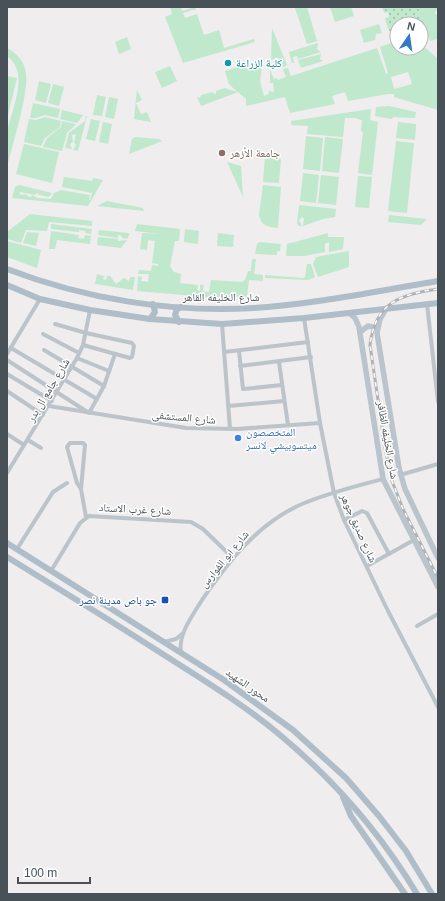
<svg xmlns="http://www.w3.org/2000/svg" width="445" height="901" viewBox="0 0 445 901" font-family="Helvetica,'Noto Naskh Arabic',sans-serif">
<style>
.grass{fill:url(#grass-dots)}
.green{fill:#bfe8cd;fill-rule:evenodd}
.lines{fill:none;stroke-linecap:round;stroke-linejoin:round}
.street{stroke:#bcc4ca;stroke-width:4}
.secondary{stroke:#bac4cc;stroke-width:5.5}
.primary{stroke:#afbdc8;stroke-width:6}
.rail-casing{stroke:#afb2b6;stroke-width:3}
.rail{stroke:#fff;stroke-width:1.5;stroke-dasharray:4.5;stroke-linecap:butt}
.culture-dot{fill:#0f9aa8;stroke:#fff;stroke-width:1.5}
.education-dot{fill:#8d6e63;stroke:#fff;stroke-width:1.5}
.shop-dot{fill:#3f7fe0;stroke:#fff;stroke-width:1.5}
.transit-dot{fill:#1a4fb4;stroke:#fff;stroke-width:1.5}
.labels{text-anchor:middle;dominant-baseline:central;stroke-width:3;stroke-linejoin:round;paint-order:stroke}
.culture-label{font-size:11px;fill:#0d838f;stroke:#fff;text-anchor:start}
.education-label{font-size:11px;fill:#785e54;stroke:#fff;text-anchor:start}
.street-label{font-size:11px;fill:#475157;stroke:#fff}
.shop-label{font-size:11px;fill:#366cbe;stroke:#fff;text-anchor:start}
.transit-label{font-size:11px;fill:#164399;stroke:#fff;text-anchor:end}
</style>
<defs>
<pattern id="grass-dots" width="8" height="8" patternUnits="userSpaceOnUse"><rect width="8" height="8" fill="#bfe8cd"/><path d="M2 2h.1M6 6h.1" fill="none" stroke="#9dbea9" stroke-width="1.8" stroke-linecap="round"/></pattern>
</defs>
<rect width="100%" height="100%" fill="#efeded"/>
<path class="grass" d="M382 7H419L425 24H397V32L393 33 392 31H389L385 19 389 17 388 12 384 13Z"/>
<g class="green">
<path d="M170 7H181L182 11 196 7V9L183 13 185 18 197 14 204 35 219 30 224 48 254 39 255 42 183 63 165 17 172 14Z"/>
<path d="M299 7H307L317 41 307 44 295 8Z"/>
<path d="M330 7H351L354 16 335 22Z"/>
<path d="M419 7H438V10L435 11 436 15 438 14V39L430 41Z"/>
<path d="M379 24 382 33 376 34 375 40 364 43 360 30Z"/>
<path d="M272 28 287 65 282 68 278 57 271 60Z"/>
<path d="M127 37 131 49 119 54 115 42Z"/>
<path d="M397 41V48H421V44L438 59V110L394 97V94H388L348 101 345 92 332 96 335 104 290 113 285 97 246 106V99L238 92 201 106 197 97 200 98 201 95 213 92 214 94 216 93V91L225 88 237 92 229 84 225 71 263 59 260 81 264 96 269 94 268 91 274 92 273 83H270V69L274 79 277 78 278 80 286 77 283 69 288 68 291 76 377 48 386 74 388 73 380 47ZM408 72 412 84 394 89 391 77Z"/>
<path d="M318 43 317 49 321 52 298 59 297 56 293 57 294 63H292L289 52Z"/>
<path d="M7 48C17 53 25 62 26 74 29 92 12 147 7 167 7 156 5 144 7 133 11 109 31 74 7 56Z"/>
<path d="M321 54 320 59 323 61 301 68 298 60Z"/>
<path d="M170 66 177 81 162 88 155 72Z"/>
<path d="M7 76 17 78 7 119Z"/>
<path d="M39 81 51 84 46 103 35 100Z"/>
<path d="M53 84 64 87 59 106 48 103Z"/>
<path d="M137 90 142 100 136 103 141 114 147 112 151 122 134 119Z"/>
<path d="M97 95 106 97 102 116 93 115Z"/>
<path d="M109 97 118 99 114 119 105 117Z"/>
<path d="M33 103 60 109 58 118 45 115 36 118H30Z"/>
<path d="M389 106 416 112 415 118 393 117 392 119 375 116 376 107Z"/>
<path d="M371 109 370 120 378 122 372 175 358 173 363 132 361 131 362 120 357 119V118H345L343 137 307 134 308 126 291 125V121Z"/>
<path d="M62 110 83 115 77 123 60 119Z"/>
<path d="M86 116H87L78 151 73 150 76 145 74 142 76 134 72 135 73 142 70 144 72 149 65 148 69 133 85 121Z"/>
<path d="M45 117 61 121 60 127 45 138 41 146 24 142 29 119 36 120Z"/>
<path d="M91 119 100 121 95 141 86 139Z"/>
<path d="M62 121 76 124 67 133 62 151 43 147 47 138 61 127Z"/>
<path d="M103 122 112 124 108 144 99 142Z"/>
<path d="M398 122 416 124 415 140 396 138Z"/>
<path d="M306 136 323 138 320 171 303 169Z"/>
<path d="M135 137 159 139 162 141 129 154 132 139Z"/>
<path d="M325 137 343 139 339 173 322 171Z"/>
<path d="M396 141 414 143 407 213 388 211Z"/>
<path d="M24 144 59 152 52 183 16 174Z"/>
<path d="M265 157 281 159 279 183 263 182Z"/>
<path d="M227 162 241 166 243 197Z"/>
<path d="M303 173 319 175 316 203 300 201Z"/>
<path d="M321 175 339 177 336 205 318 203Z"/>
<path d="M358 176 372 177 369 208 355 207Z"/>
<path d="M64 177 92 181 93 178 103 180 88 206 12 198 15 187 19 185 52 193 49 197 39 195 37 193 35 195 20 192V195L27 194V196L31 197 32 195 37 198 51 199 54 193 61 190 90 195 89 200H90L92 193 62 187Z"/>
<path d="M263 185 281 187 278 228C268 227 261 226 259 215Z"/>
<path d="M107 201 143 208 144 211 97 206Z"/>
<path d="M299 205 336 209 335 217 323 219 303 226 304 219 302 217 299 220 302 226H299L297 224Z"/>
<path d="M30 214 92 221V226L49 222 47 231 26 230 21 243 7 239V232Z"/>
<path d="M389 215 427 219 421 225 388 222Z"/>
<path d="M51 224 92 229 91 234 85 233V231L79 230V232L51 229Z"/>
<path d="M137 224 180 229 179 241H175L170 266 174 272 181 274 180 283 198 285 197 290 200 291V285H204L203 291 209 292 211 280 242 282 245 280 248 271H251L252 259H256L254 274 263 275V281L249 280 247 297H207L137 291 138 276 142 277 141 281 148 282 149 274H138L139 270 151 271 152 265 158 266V264L152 263 155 241 148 240 147 250 140 249 142 233 161 234 135 231Z"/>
<path d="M185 229 199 231 198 244 184 242Z"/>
<path d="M99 230 128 233 130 234 127 239 122 238V236L118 235V238L98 235Z"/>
<path d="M51 231 79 235 78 238 84 239 85 235 91 236 90 244 57 240 55 249H49Z"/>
<path d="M27 232 39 233 36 246 23 243Z"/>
<path d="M218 233 234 235 233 247 217 246Z"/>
<path d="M328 233V237H344L343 249 329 252V243H325V252L304 256H286L287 244Z"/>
<path d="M98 237 118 239V241L127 240 121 248 97 245Z"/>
<path d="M7 241 41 250 37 268 7 257Z"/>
<path d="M260 242 281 244 280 251H277V255L255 254 257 244Z"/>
<path d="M349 251V267L318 277 313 264 316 257Z"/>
<path d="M307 264H311L315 277 308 280 265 278V275L303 278 305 277Z"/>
<path d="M97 274 104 276 103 279 106 280 107 276H110L116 284 124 278 129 281 130 277H135L133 290 95 284Z"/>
</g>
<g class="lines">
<g class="street">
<path d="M427 304 438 402"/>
<path d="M304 318 320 423 334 493 344 520 388 611 438 707"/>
<path d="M55 324 86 333 132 343 134 346 132 357 130 358 83 345"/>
<path d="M222 324 230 429"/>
<path d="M43 334 79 353"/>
<path d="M11 348 97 399"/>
<path d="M44 350 104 386"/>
<path d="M239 351 243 389 282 385"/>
<path d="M224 352 308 342"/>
<path d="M7 354 40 299"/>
<path d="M77 358 109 371"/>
<path d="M7 360 89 413 104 386 115 354"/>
<path d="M279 362 288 425"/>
<path d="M240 366 311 357"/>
<path d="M7 374 52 401"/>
<path d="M7 391 43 415"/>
<path d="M49 406 186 428 237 429 320 423"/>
<path d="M228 406 284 401"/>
<path d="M7 434 24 445"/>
<path d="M28 440 41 448"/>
<path d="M70 443H83L85 445 81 489 77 483 67 447Z"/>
<path d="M7 473 77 358 83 345 90 310"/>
<path d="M400 475 438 464"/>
<path d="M81 489 86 517"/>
<path d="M344 520 362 511 367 513 389 554"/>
<path d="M17 549 53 492 67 483"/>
<path d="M367 566 414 540"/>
<path d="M51 571 80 523 89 516 191 522 203 529 233 558"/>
<path d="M417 626 438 614"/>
<path d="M164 642 176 639 182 634"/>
<path d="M181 652C178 634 193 615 202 600 228 562 258 523 302 504 328 493 356 486 383 479"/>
</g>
<g class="secondary">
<path d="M386 309 380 319 377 333 399 468 405 489 438 558"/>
<path d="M349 313 355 318 359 327 383 479 438 587"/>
<path d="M360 332 368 326 377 328"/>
</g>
<g class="primary">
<path d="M7 269C85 299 171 313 254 308 316 304 377 291 438 281"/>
<path d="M7 285 40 299 90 310 150 319 222 324 304 318 438 303"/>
<path d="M150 319 155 312 153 304"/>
<path d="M179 322 175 315 177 309 181 307"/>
<path d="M7 543 224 680 293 730 346 778 379 816 406 851 432 894"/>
<path d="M7 557C59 589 110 620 161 653 202 679 243 704 280 735 334 780 381 834 417 894"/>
<path d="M343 797 351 816 405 894"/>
</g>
<defs>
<path id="rail" d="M438 289C400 294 375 303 370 345L385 448 392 481 403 509 438 578"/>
</defs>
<use href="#rail" class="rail-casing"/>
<use href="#rail" class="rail"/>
</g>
<circle class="culture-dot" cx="228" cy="63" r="4"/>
<circle class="education-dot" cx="222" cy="153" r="4"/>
<circle class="shop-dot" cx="238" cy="438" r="4"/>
<rect class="transit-dot" x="161" y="596" width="8" height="8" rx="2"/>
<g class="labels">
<g class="culture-label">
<text x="236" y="63">كلية الزراعة</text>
</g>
<g class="education-label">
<text x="230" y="153">جامعة الأزهر</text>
</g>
<g class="street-label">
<text x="221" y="297">شارع الخليفه القاهر</text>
<text transform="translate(48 390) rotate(-59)">شارع جامع ال بدر</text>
<text transform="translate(184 417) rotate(5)">شارع المستشفى</text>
<text transform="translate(388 440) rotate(80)">شارع الخليفه الظافر</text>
<text transform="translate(135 509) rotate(3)">شارع غرب الاستاد</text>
<text transform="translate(359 528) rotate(66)">شارع صديق جوهر</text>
<text transform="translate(224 559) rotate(-51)">شارع ابو الفوارس</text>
<text transform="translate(248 685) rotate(35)">محور الشهيد</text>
</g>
<g class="shop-label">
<text x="246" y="432">المتخصصون<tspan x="246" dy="13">ميتسوبيشي لانسر</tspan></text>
</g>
<g class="transit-label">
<text x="157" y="600">جو باص مدينة نصر</text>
</g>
</g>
<rect width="445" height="901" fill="none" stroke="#475157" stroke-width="16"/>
<g transform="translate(409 36) rotate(13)"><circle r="19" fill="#ffffff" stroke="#b5b9bc"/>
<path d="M0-3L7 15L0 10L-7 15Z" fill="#2e79c8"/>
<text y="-6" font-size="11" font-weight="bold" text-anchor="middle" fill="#475157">N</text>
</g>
<path d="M18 877v6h72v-6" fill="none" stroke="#475157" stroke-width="2"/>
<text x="24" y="877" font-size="12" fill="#475157" stroke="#ffffff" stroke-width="3" paint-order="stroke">100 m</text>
</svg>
